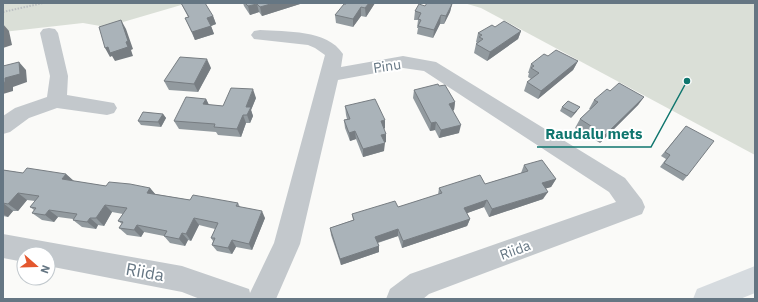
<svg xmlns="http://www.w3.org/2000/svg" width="758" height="302" viewBox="0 0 758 302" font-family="'IBM Plex Sans',sans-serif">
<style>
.green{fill:#dadfd7}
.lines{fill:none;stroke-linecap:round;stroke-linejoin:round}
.path{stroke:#bbbfc2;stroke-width:2;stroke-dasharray:1.5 1.5;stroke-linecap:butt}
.street{fill:#c3c8cc;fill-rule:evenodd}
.secondary{fill:#d6dbdf;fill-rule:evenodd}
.wall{fill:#929a9f}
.shaded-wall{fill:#777d82}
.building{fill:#aab3b9;stroke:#777d82}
.labels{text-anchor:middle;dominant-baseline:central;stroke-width:4;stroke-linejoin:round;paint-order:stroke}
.street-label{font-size:14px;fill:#657683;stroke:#fff}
.near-street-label{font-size:17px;fill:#657683;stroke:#fff}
.leader{fill:none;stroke:#0f766e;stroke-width:1.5}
.callout-dot{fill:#0f766e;stroke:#fff;stroke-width:1.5}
.callout-label{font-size:15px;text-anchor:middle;font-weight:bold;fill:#0f766e;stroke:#fff;stroke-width:4;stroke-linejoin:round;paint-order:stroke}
</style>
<rect width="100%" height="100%" fill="#fafaf8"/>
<g class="green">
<path d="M3 3H188L106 27 83 23 3 32Z"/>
<path d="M464 3H755V155L481 8Z"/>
</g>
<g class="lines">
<path class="path" d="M3 12 43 3"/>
<g class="street">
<path d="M49 28 55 29 58 33 68 76 67 95 114 103 117 108 114 113 107 115 57 108 29 118 10 132 3 134V116L15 108 47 97 50 76 40 33 43 29Z"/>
<path d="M260 30C286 32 327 29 343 54L341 67 403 56 436 62 625 178 642 200 645 207 642 214 429 294 423 299H386L390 289 410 274 616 202 609 192 424 71 403 68 338 80 300 244 276 299H200L182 292 48 266V254H24V262L3 258V234L182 266 249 289 250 293 274 243 325 55 315 48 308 45 254 39 251 35 254 31Z"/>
</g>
<path class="secondary" d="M755 266V293L740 299H693L697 289Z"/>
</g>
<g class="wall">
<path d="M181 3 213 16 216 24 211 26 214 34 195 40 185 18 188 17Z"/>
<path d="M243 3H300V4L262 16 259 12 250 15 244 6Z"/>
<path d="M375 3 366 17 361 16 353 27 336 23 335 15 346 4Z"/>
<path d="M452 4 450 12 444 24H440L433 38 417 34 418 28H417L418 20H414L415 11 425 6Z"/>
<path d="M521 31 518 39 487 61 474 53 476 44 477 43 476 42 478 33Z"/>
<path d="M548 56 578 61 573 70 538 99 524 91 527 82 531 79 528 77 529 73H528L531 64Z"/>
<path d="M211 68 198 92 169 90 164 81Z"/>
<path d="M414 90 455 102 454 110 453 111 459 133 439 138 435 130 430 131 413 98Z"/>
<path d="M610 91 644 97 638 105 600 143 575 128 580 119 591 109H589L594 100Z"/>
<path d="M256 98 251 110 253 116 250 123H246L241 137 218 135 216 132 179 129 174 121 206 99 209 105 223 106Z"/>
<path d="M345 106 385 128 384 129 386 142H384V151L363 157 356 139 350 141 345 128 344 120 347 119 346 115Z"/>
<path d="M562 107 577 111 571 118 560 111Z"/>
<path d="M163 114 166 118 161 127 141 125 138 121Z"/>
<path d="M682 131 687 176 683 181 660 167 666 159 661 156Z"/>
<path d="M524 165 556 179 551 187 546 188 543 199 489 217 484 207 467 213 470 219 467 226 402 248 398 236 378 243 379 246V252L341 265 331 235 330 228 353 220 352 214 398 207 438 195 439 188 485 184 521 173Z"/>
<path d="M3 170 23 173 66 174 73 181 106 186 150 188 155 194 190 200 238 203 240 207 265 218 252 250 236 247 232 254 217 251 212 245 213 241 211 238 215 229 199 225 191 241 188 240 185 246 170 243 164 236 144 232 141 237 127 235 119 228 122 224 118 221 123 214 112 212 104 226 98 225 96 229 82 227 73 220V219L58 217 54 222 42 220 32 213 34 210 30 207 35 201 27 200 18 211H13L8 217 3 216Z"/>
</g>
<g class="shaded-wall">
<path d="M274 3H300V4L262 16 260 7Z"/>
<path d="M369 3H375L366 17 365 8Z"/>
<path d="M257 4 259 12 250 15 248 6Z"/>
<path d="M452 4 450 12 444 24 446 16Z"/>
<path d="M361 7V16L353 27V19Z"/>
<path d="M441 15 440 24 433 38 434 30Z"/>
<path d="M213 16 216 24 211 26 214 34 195 40 192 32 207 18Z"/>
<path d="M121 20 126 29 133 49 131 50 133 56 115 61 112 56 110 57 105 48Z"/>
<path d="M3 24 9 31 12 45 3 48Z"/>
<path d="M521 31 518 39 487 61 490 52Z"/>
<path d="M207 59 211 68 198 92 194 84Z"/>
<path d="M578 61 573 70 538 99 541 91Z"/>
<path d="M19 62 26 70 27 82 13 87V91L3 94V83L5 78Z"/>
<path d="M253 89 256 98 251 110 253 116 250 123 247 115 246 107Z"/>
<path d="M644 97 638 105 600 143 605 135Z"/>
<path d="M206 99 210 107 203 104Z"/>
<path d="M455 102 454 110 447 112 449 104Z"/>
<path d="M580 107 577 111 571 118 574 113Z"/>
<path d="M163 114 166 118 161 127 158 122Z"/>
<path d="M243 115 246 123 241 137 237 129Z"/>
<path d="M385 120V128L380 130 381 121Z"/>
<path d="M436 122 435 130 430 131 431 123Z"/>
<path d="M461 125 459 133 439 138 441 130Z"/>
<path d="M355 131 356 139 350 141 349 133Z"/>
<path d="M386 134V142L381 143V135Z"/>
<path d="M385 143 384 151 363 157V149Z"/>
<path d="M66 174 74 181 62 179Z"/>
<path d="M556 179 551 187 538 191 542 183Z"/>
<path d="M150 188 156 195 147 193Z"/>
<path d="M548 192 543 199 489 217 492 209Z"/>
<path d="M18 193 27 200 18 211 8 204Z"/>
<path d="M487 200 484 207 462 215 464 208Z"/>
<path d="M3 203 13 211 8 217 3 214Z"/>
<path d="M105 205 112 212 104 226 96 218Z"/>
<path d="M49 210 58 217 54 222 45 215Z"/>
<path d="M262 211 265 218 252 250 249 244Z"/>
<path d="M90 218 98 225 96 229 87 222Z"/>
<path d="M194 218 199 225 191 241 186 234Z"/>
<path d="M470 219 467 226 402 248 403 241Z"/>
<path d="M137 225 144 232 141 237 134 230Z"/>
<path d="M398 229V236L376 243 375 237Z"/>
<path d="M182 233 188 240 185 246 179 239Z"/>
<path d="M232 240 236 247 232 254 228 248Z"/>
<path d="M379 246V252L341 265 340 259Z"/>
</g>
<g class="building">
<path d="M181 3H205L213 16 207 18 211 26 192 32 185 18 189 17Z"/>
<path d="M245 3H274L260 7 257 4 248 6Z"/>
<path d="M347 3H369L365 8 361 7 353 19 335 15 344 4H346Z"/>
<path d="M427 3H447L452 4 446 16 441 15 434 30 418 26 421 20 418 19 421 13 415 11 419 4 425 6Z"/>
<path d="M121 20 128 41 126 42 128 47 110 53 108 47 105 48 99 27Z"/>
<path d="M504 21 521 31 490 52 476 44 483 39 479 37 482 35 478 33 492 25 495 27Z"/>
<path d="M556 50 578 61 541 91 527 82 539 73 531 68 534 66 531 64 544 54 548 56Z"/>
<path d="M180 57 207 59 194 84 164 81Z"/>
<path d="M19 62 20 74 5 78V82L3 83V66Z"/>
<path d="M619 83 644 97 605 135 580 119 598 102 594 100 607 89 610 91Z"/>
<path d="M438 84 439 86 445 85 455 102 449 104 461 125 441 130 436 122 431 123 414 90Z"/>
<path d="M231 88 253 89 246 107H251L247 115H243L237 129 214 127 215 124 174 121 186 97 206 99 203 104 223 106Z"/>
<path d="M375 99 385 120 381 121 386 134 381 135 385 143 363 149 355 131 349 133 344 120 350 119 345 106Z"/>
<path d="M568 101 580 107 574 113 562 107Z"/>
<path d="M143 112 163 114 158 122 138 121Z"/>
<path d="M686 126 714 141 687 176 664 163 670 155 665 152Z"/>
<path d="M542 160 556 179 542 183 548 192 492 209 487 200 464 208 470 219 403 241 398 229 375 237 379 246 340 259 330 228 354 220 352 214 395 201 398 207 442 193 439 188 480 175 485 184 528 171 524 165Z"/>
<path d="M27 168 66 174 62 179 106 186 109 182 130 184 150 188 147 193 190 200 193 195 238 203 236 206 262 211 249 244 232 240 228 248 212 245 215 238H211L218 223 194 218 186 234 182 233 179 239 164 236 167 231 137 225 134 230 119 228 123 222 118 221 127 208 105 205 96 218H90L87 222 73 220 77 214 49 210 45 215 32 213 36 208 30 207 39 196 18 193 8 204 3 203V170L23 173Z"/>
</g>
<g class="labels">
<g class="street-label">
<text transform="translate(387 66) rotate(-8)">Pinu</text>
<text transform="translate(515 250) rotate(-20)">Riida</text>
</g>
<g class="near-street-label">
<text transform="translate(145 272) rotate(10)">Riida</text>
</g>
</g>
<path class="leader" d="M687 81L651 147H537"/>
<circle class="callout-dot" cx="687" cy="81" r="4"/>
<g class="callout-label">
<text x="594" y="139">Raudalu mets</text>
</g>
<rect width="758" height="302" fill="none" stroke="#657683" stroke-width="8"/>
<g transform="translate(36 266) rotate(110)"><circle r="19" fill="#ffffff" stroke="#c1c8cd"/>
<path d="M0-3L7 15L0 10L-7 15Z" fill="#e4572e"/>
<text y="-6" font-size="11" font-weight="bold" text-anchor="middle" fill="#657683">N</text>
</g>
</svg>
